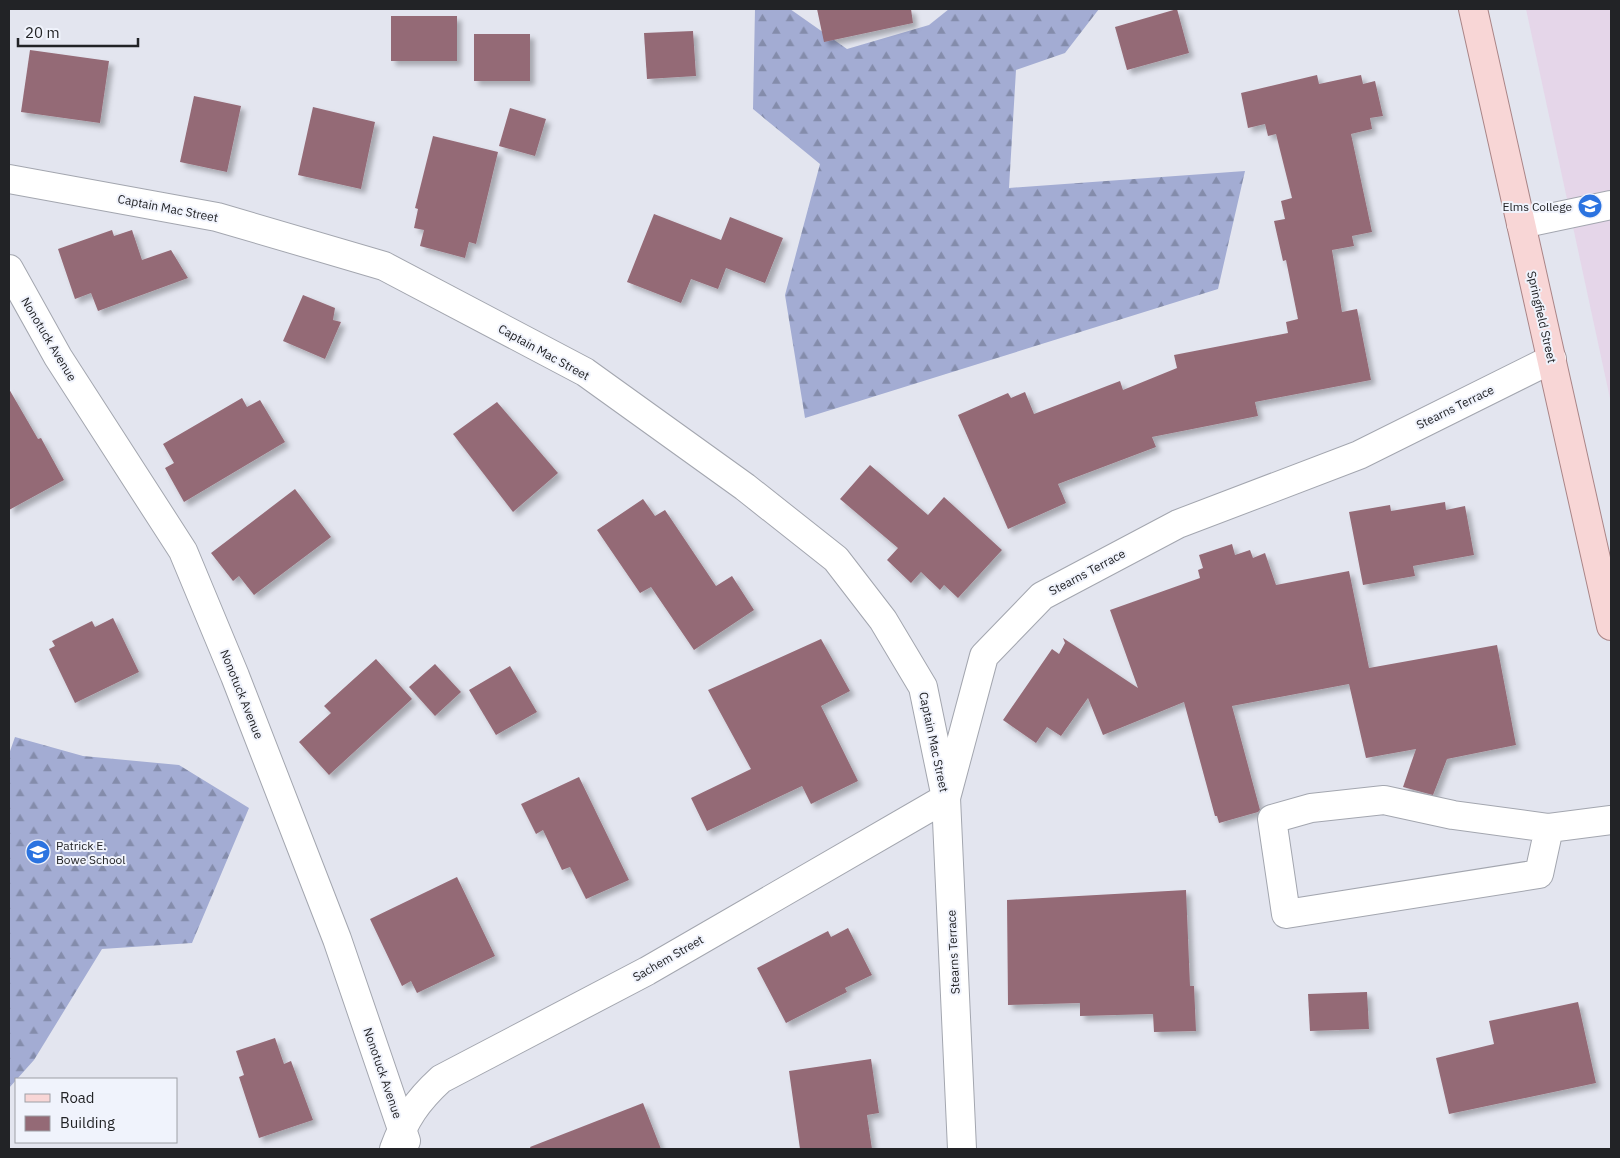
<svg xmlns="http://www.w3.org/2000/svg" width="1620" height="1158" viewBox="0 0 1620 1158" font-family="'IBM Plex Sans',sans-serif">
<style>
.education{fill:#e5d6e9}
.forest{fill:url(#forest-firs)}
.building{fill:#946a76;filter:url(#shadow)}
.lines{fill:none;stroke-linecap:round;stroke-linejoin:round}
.minor-casing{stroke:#a3a6af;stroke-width:30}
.major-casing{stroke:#aa8587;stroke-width:30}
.minor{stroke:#fff;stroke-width:28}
.major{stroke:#f8d6d6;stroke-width:28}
.labels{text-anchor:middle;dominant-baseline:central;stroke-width:4;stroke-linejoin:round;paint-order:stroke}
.poi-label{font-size:12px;fill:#222326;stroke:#f0f3fc;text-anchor:end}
.street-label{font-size:12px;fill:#222326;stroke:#f0f3fc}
</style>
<defs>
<pattern id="forest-firs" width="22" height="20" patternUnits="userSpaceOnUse" patternTransform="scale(1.25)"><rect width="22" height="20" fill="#a3acd3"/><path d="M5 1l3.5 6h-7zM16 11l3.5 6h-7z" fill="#848cab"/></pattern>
<filter id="shadow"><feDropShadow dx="4.5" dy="4.5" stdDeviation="2.5" flood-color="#0004"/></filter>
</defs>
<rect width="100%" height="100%" fill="#e3e5ef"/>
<path class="education" d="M1526 9H1611V403Z"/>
<g class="forest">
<path d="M755 9H790L847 49 929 25 949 9H1099L1065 53 1016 70 1009 188 1245 171 1218 289 805 418 785 295 820 164 753 109Z"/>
<path d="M15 737 83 756 179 765 249 808 192 943 102 949 34 1060 9 1088V754Z"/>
</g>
<g class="building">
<path d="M817 9H911L913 23 824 42Z"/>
<path d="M1177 9 1189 53 1127 70 1115 27Z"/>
<rect x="391" y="16" width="66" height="45"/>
<path d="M693 31 696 76 647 79 644 33Z"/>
<rect x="474" y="34" width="56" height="47"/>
<path d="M30 50 109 61 100 123 21 112Z"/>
<path d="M1317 75 1319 84 1361 75 1363 84 1375 81 1383 116 1370 118 1372 129 1351 134 1372 232 1352 236 1354 246 1332 250 1342 312 1357 309 1371 380 1255 402 1258 416 1152 437 1156 447 1058 484 1066 503 1008 529 958 415 1008 393 1011 398 1025 392 1034 414 1120 381 1123 390 1177 368 1174 355 1288 333 1286 322 1298 319 1286 260 1283 261 1274 221 1285 219 1281 201 1292 198 1276 134 1268 136 1265 124 1248 128 1241 93Z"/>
<path d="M194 96 241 106 227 172 180 162Z"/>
<path d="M313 107 375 122 361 189 298 175Z"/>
<path d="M510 108 546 119 535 156 499 146Z"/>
<path d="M433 136 498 152 476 244 469 242 465 258 420 246 424 230 414 228 418 209 415 208Z"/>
<path d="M654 214 721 240 730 217 783 238 765 283 726 268 718 289 691 279 681 303 627 282Z"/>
<path d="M112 230 114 236 132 230 142 260 171 250 188 278 98 311 91 293 75 299 58 249Z"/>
<path d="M303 295 335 308 333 320 341 322 325 359 283 341Z"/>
<path d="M9 389 38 439 41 438 64 480 9 510Z"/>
<path d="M242 398 247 407 260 400 285 442 184 502 165 468 174 463 163 444Z"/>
<path d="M497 402 558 473 513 512 453 434Z"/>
<path d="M870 465 928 515 944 497 1002 550 958 598 944 585 940 590 921 572 911 583 887 560 898 548 840 499Z"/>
<path d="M295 489 331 537 254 595 239 576 233 581 211 553Z"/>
<path d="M643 499 655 516 665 510 716 586 732 576 754 610 694 650 651 587 640 593 597 530Z"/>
<path d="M1445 502 1446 510 1465 506 1474 555 1413 566 1415 576 1363 585 1349 512 1390 505 1391 511Z"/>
<path d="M1232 544 1235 555 1250 550 1253 558 1265 553 1276 585 1349 571 1369 668 1497 645 1516 745 1447 759 1433 795 1403 787 1416 749 1366 758 1349 684 1232 706 1260 810 1258 812 1219 823 1217 816H1215L1184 702 1103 735 1088 698 1061 736 1047 727 1036 743 1003 720 1052 649 1059 654 1065 643 1063 638 1138 688 1110 610 1200 578 1198 570 1203 568 1199 555Z"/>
<path d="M113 618 139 672 75 703 49 649 55 646 52 641 92 621 95 627Z"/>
<path d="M821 639 850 691 821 706 858 781 811 804 802 786 707 831 691 798 751 769 708 690Z"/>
<path d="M376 659 412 699 329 775 299 742 331 713 324 706Z"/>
<path d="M435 664 461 692 435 716 409 687Z"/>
<path d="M510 666 537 712 496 735 469 690Z"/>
<path d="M579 777 629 880 586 899 570 867 562 870 543 830 536 834 521 804Z"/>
<path d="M457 877 495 956 417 993 411 981 402 986 370 919Z"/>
<path d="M1186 890 1190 986H1194L1196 1031 1154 1032 1153 1014 1080 1016V1003L1008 1005 1007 900Z"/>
<path d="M848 928 872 975 845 988 847 992 786 1023 757 968 828 931 831 937Z"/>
<path d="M1367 992 1369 1029 1310 1031 1308 994Z"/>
<path d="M1578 1002 1596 1083 1449 1114 1436 1058 1494 1044 1489 1021Z"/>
<path d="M275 1038 284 1064 291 1061 313 1120 259 1138 239 1077 244 1075 236 1051Z"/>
<path d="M871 1059 879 1113 867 1115 872 1149H800L789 1071Z"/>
<path d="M643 1103 661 1149H531L530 1147Z"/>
</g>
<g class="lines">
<defs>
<g id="minor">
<path d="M9 179 217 217 384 266 585 372 745 487 836 559 883 620 923 687 946 798 647 971 441 1079C417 1101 405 1119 394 1149"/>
<path d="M1521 224 1611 205"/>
<path d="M9 269 58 357 183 551 235 676 337 939 406 1141"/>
<path d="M1549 828 1539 874 1286 914 1272 819 1311 808 1384 800 1453 815 1549 828 1611 820"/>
<path d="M962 1149 946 798 984 656 1042 596 1178 524 1359 455 1552 359"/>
</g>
<path id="major" d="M1473 9 1611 626"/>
</defs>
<use href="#minor" class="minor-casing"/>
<use href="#major" class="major-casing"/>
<use href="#minor" class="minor"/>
<use href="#major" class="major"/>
</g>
<defs>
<symbol id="university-disc" viewBox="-11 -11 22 22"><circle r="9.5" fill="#2b73e0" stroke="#f0f3fc"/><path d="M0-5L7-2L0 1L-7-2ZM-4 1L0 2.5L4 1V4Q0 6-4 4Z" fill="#fff"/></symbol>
<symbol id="school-disc" viewBox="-11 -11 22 22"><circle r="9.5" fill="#2b73e0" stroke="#f0f3fc"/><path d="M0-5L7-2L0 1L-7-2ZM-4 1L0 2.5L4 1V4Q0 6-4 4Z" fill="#fff"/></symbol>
</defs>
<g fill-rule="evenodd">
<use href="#university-disc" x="1576" y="192" width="28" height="28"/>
<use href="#school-disc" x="24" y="838" width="28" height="28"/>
</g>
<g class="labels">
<g class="poi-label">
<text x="1572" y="206">Elms College</text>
<text x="56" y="845" text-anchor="start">Patrick E.<tspan x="56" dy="14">Bowe School</tspan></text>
</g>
<g class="street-label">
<text transform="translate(168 208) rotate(11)">Captain Mac Street</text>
<text transform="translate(1542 317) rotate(77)">Springfield Street</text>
<text transform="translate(49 339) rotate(59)">Nonotuck Avenue</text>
<text transform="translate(544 352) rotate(29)">Captain Mac Street</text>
<text transform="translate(1455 407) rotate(-26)">Stearns Terrace</text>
<text transform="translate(1087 572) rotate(-28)">Stearns Terrace</text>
<text transform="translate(242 694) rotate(68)">Nonotuck Avenue</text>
<text transform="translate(934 742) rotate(78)">Captain Mac Street</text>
<text transform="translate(953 952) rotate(-93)">Stearns Terrace</text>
<text transform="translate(668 958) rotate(-30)">Sachem Street</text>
<text transform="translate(383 1073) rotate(71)">Nonotuck Avenue</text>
</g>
</g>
<rect width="1620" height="1158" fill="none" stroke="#222326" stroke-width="20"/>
<rect x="15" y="1078" width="162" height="65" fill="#f0f3fc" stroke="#9ea0a6"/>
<rect x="25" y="1094" width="25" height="8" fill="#f8d6d6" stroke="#9ea0a6"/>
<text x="60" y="1103" font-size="15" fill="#222326">Road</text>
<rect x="25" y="1116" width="25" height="15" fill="#946a76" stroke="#9ea0a6"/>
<text x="60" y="1128" font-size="15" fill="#222326">Building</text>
<path d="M18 38v8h120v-8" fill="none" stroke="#222326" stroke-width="2.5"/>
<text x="25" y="38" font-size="15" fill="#222326" stroke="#f0f3fc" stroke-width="4" paint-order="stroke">20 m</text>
</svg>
